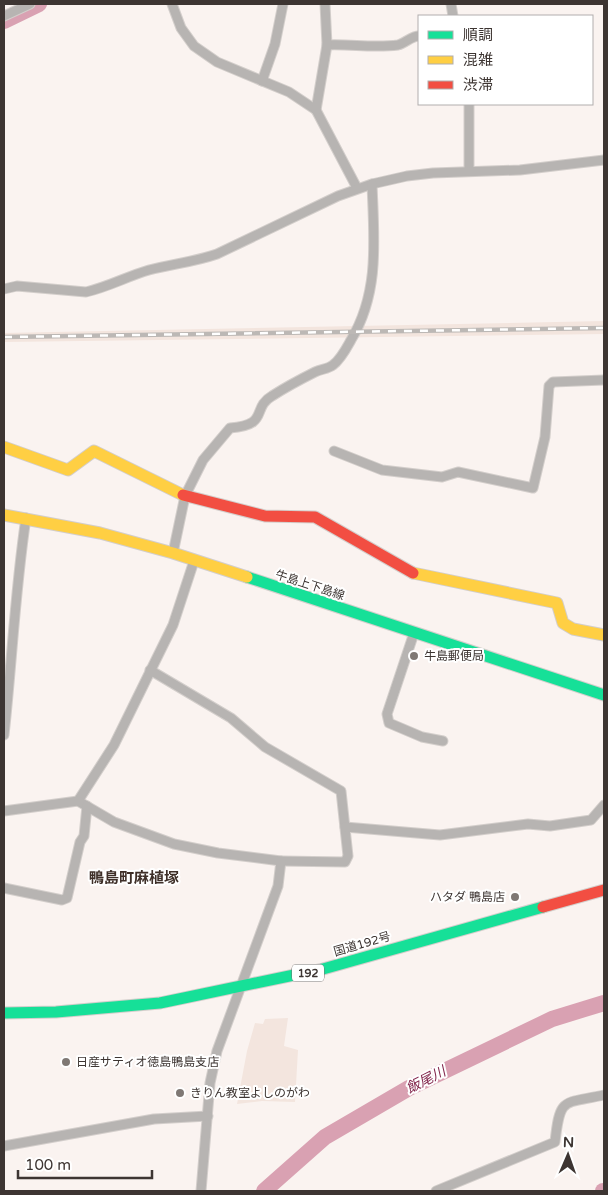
<svg xmlns="http://www.w3.org/2000/svg" width="608" height="1195" viewBox="0 0 608 1195" font-family="'Varela Round','Noto Sans JP',sans-serif">
<style>
.built{fill:#f3e5de}
.lines{fill:none;stroke-linecap:round;stroke-linejoin:round}
.river{stroke:#d9a1b2;stroke-width:16}
.street-casing{stroke:#d3cecb;stroke-width:11}
.fast-casing{stroke:#d3cecb;stroke-width:13}
.slow-casing{stroke:#d3cecb;stroke-width:13}
.jam-casing{stroke:#d3cecb;stroke-width:13}
.street{stroke:#b7b4b2;stroke-width:9}
.fast{stroke:#16e098;stroke-width:11}
.slow{stroke:#ffcf43;stroke-width:11}
.jam{stroke:#f24e42;stroke-width:11}
.rail-casing{stroke:#bcb8b5;stroke-width:4.5}
.rail{stroke:#fff;stroke-width:2.5;stroke-dasharray:8;stroke-linecap:butt}
.poi-dot{fill:#7f7874;stroke:#fff;stroke-width:2}
.labels{text-anchor:middle;dominant-baseline:central;stroke-width:4;stroke-linejoin:round;paint-order:stroke}
.shield{fill:#fff;stroke:#777270;stroke-width:1}
.shield-label{font-size:11px;font-weight:bold;fill:#3d3532}
.street-label{font-size:12px;fill:#3d3532;stroke:#fff}
.poi-label{font-size:12px;fill:#3d3532;stroke:#fff;text-anchor:start}
.water-label{font-size:14px;font-style:italic;fill:#82264c;stroke:#fff}
.quarter-label{font-size:15px;font-weight:bold;fill:#3e2f28;stroke:#fff}
</style>
<rect width="100%" height="100%" fill="#faf3f0"/>
<g class="built">
<path d="M604 321V334L4 342V333Z"/>
<path d="M288 1018 284 1046 298 1050 295 1102 262 1101 237 1104 247 1051 255 1023 263 1024 265 1019Z"/>
</g>
<g class="lines">
<g class="river">
<path d="M4 21 39 4"/>
<path d="M264 1191 325 1137 409 1088 552 1019 604 1003"/>
<path d="M603 1191H604"/>
</g>
<defs>
<g id="street">
<path d="M172 4 181 28 194 46 217 62 289 92 316 110 357 188"/>
<path d="M451 4 453 16"/>
<path d="M4 16 30 4"/>
<path d="M327 45C351 44 374 48 398 45 406 43 411 36 419 36"/>
<path d="M262 81 275 44 283 4"/>
<path d="M316 110 327 45 325 4"/>
<path d="M469 171V104"/>
<path d="M4 289 17 286 86 292C108 287 128 276 149 270 172 264 194 262 217 254L338 196 372 184 407 176 433 173 520 170 604 160"/>
<path d="M334 451 382 470 442 477 458 472 533 488 545 437 549 386 553 382 604 380"/>
<path d="M173 553 185 496 203 460 230 428C270 425 251 408 272 396 286 387 301 379 315 372 321 369 328 369 333 365 341 359 346 349 351 340 380 292 374 239 372 184"/>
<path d="M414 633 387 714 389 723 422 737 443 741"/>
<path d="M150 670 231 718 265 747 341 791 348 856 345 862 281 861"/>
<path d="M4 735C12 663 15 590 26 518"/>
<path d="M78 801 114 745 173 625 194 561"/>
<path d="M4 811 78 801 114 822 174 844 218 853 281 861 278 886 217 1051 210 1083 201 1191"/>
<path d="M345 827 440 835 528 824 550 826 591 820 604 805"/>
<path d="M4 888 62 900 67 898 80 842 84 836 87 806"/>
<path d="M4 1146 154 1119 208 1116"/>
<path d="M436 1191 555 1142C560 1096 563 1104 604 1095"/>
</g>
<g id="fast">
<path d="M247 577 604 695"/>
<path d="M4 1013 56 1012 160 1003 323 969 543 907"/>
</g>
<g id="slow">
<path d="M4 447 68 470 94 451 183 495"/>
<path d="M4 515 100 533 173 553 247 577"/>
<path d="M413 573 557 603 563 623 573 629 604 635"/>
</g>
<g id="jam">
<path d="M183 495 265 516 315 517 413 573"/>
<path d="M543 907 604 890"/>
</g>
</defs>
<use href="#street" class="street-casing"/>
<use href="#fast" class="fast-casing"/>
<use href="#slow" class="slow-casing"/>
<use href="#jam" class="jam-casing"/>
<use href="#street" class="street"/>
<use href="#fast" class="fast"/>
<use href="#slow" class="slow"/>
<use href="#jam" class="jam"/>
<defs>
<path id="rail" d="M4 337 604 328"/>
</defs>
<use href="#rail" class="rail-casing"/>
<use href="#rail" class="rail"/>
</g>
<g class="poi-dot">
<circle cx="414" cy="656" r="5"/>
<circle cx="515" cy="897" r="5"/>
<circle cx="66" cy="1062" r="5"/>
<circle cx="180" cy="1093" r="5"/>
</g>
<g class="labels">
<rect class="shield" x="292" y="964.5" width="32" height="17" rx="4"/>
<g class="shield-label">
<text x="308" y="973">192</text>
</g>
<g class="street-label">
<text transform="translate(310 585) rotate(18)">牛島上下島線</text>
<text transform="translate(362 944) rotate(-16)">国道192号</text>
</g>
<g class="poi-label">
<text x="424" y="656">牛島郵便局</text>
<text x="505" y="897" text-anchor="end">ハタダ 鴨島店</text>
<text x="76" y="1062">日産サティオ徳島鴨島支店</text>
<text x="190" y="1093">きりん教室よしのがわ</text>
</g>
<g class="water-label">
<text transform="translate(426 1080) rotate(-27)">飯尾川</text>
</g>
<g class="quarter-label">
<text x="134" y="878">鴨島町麻植塚</text>
</g>
</g>
<rect width="608" height="1195" fill="none" stroke="#3d3532" stroke-width="10"/>
<rect x="418" y="15" width="175" height="90" fill="#ffffff" stroke="#b1aead"/>
<rect x="428" y="31" width="25" height="8" fill="#16e098" stroke="#b1aead"/>
<text x="463" y="40" font-size="15" fill="#3d3532">順調</text>
<rect x="428" y="56" width="25" height="8" fill="#ffcf43" stroke="#b1aead"/>
<text x="463" y="65" font-size="15" fill="#3d3532">混雑</text>
<rect x="428" y="81" width="25" height="8" fill="#f24e42" stroke="#b1aead"/>
<text x="463" y="90" font-size="15" fill="#3d3532">渋滞</text>
<g transform="translate(568 1155) rotate(2)" stroke="#ffffff" stroke-width="4" paint-order="stroke">
<path d="M0-4L9 19L0 12L-9 19Z" fill="#3d3532"/>
<text y="-8" font-size="14" font-weight="bold" text-anchor="middle" fill="#3d3532">N</text>
</g>
<path d="M18 1170v8h134v-8" fill="none" stroke="#3d3532" stroke-width="2.5"/>
<text x="25" y="1170" font-size="15" fill="#3d3532" stroke="#ffffff" stroke-width="4" paint-order="stroke">100 m</text>
</svg>
